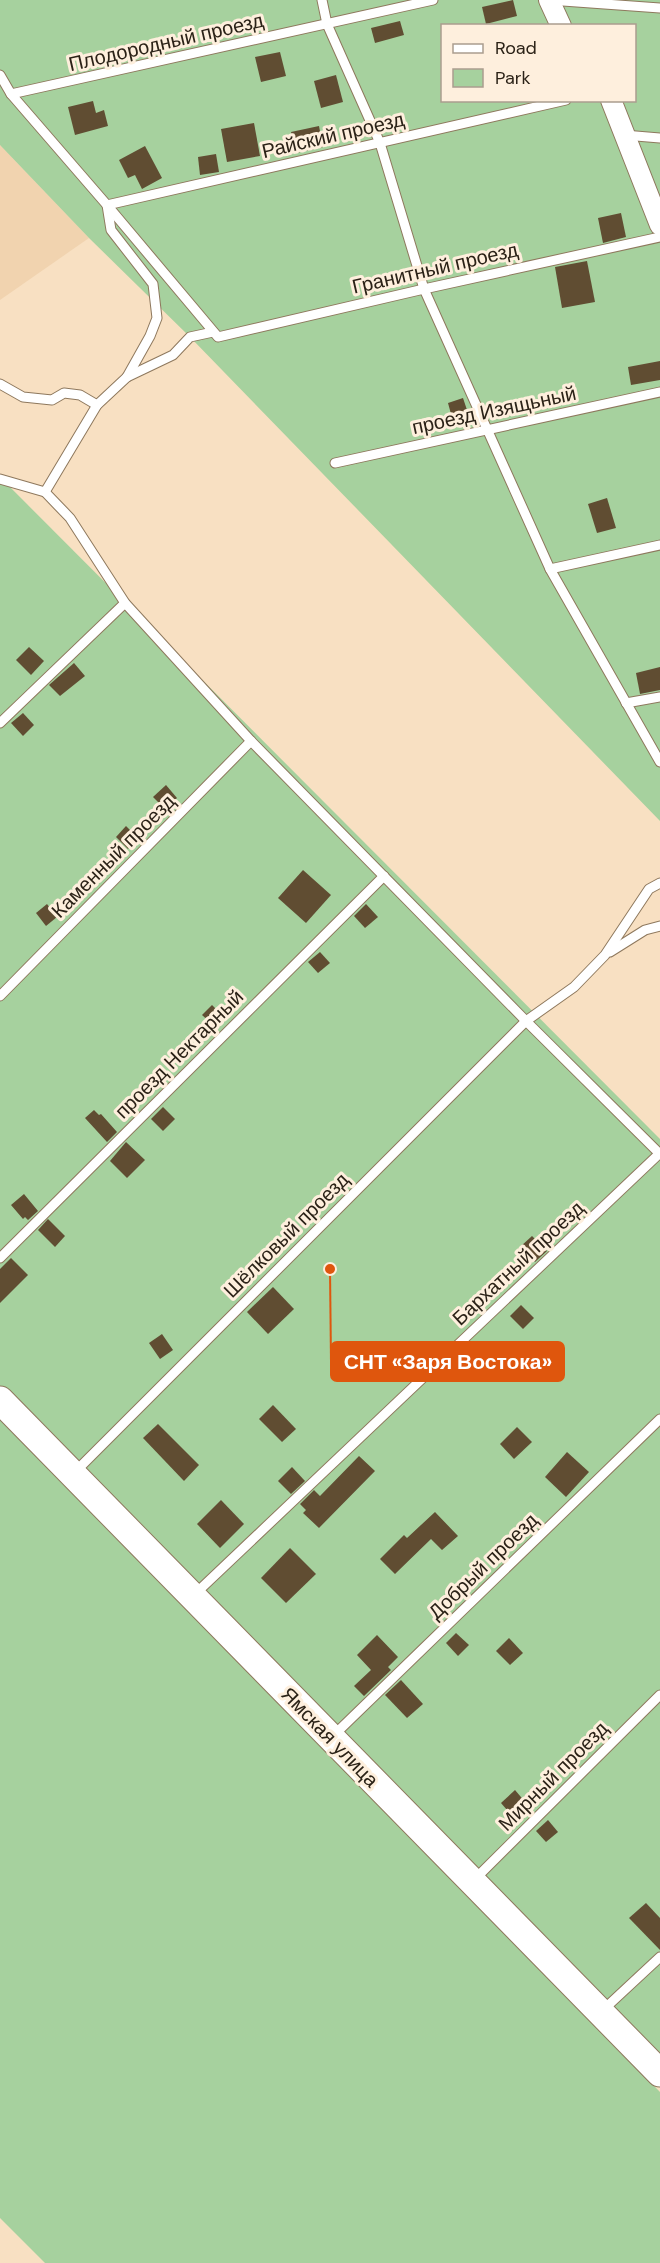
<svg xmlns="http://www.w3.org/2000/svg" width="660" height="2263" viewBox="0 0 660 2263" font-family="'DM Sans',sans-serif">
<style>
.built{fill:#f1d3af}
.green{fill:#a6d19e;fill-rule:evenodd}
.building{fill:#604d32}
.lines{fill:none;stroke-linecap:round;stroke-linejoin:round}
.lane-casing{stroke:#8e785d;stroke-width:11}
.street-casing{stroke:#8e785d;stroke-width:22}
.secondary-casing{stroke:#8e785d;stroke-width:29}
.lane{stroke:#fff;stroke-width:9}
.street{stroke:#fff;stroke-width:20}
.secondary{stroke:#fff;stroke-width:27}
.labels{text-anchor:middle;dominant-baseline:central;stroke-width:6;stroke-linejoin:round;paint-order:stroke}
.street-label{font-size:20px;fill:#2b2217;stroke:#feefdd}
.leader{fill:none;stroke:#df560d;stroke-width:2}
.callout-dot{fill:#df560d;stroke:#feefdd;stroke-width:2}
.callout{fill:#df560d;stroke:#df560d;stroke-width:2}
.callout-label{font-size:21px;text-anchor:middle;font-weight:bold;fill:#fff}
</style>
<rect width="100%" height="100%" fill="#f8e0c2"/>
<path class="built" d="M0 145 89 238 0 300Z"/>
<g class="green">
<path d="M0 0H660V821L190 337 89 238 0 145ZM442 26H634V100H442Z"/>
<path d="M0 477 660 1139V2073L0 1400Z"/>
<path d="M0 1415 660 2092V2263H45L0 2218Z"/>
</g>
<g class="building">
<path d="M513 0 517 16 486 24 482 7Z"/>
<path d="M400 21 404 35 375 43 371 28Z"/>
<path d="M280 52 286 76 261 82 255 57Z"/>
<path d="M336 75 343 102 321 108 314 81Z"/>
<path d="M93 101 96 113 104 110 108 126 75 135 68 107Z"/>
<path d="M254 123 260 156 227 162 221 129Z"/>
<path d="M319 126 323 147 296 153 291 132Z"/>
<path d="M145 146 162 178 142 189 135 175 128 178 119 160Z"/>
<path d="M216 154 219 172 200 175 198 157Z"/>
<path d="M621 213 626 237 603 243 598 218Z"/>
<path d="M587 261 595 302 562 308 555 267Z"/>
<path d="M660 361V380L631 385 628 367Z"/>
<path d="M463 398 470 419 454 425 448 403Z"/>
<path d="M607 498 616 528 597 533 588 504Z"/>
<path d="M29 647 44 661 31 675 16 660Z"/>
<path d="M74 663 85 676 60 696 49 685Z"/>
<path d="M660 667V690L640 694 636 673Z"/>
<path d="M23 713 34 725 23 736 11 723Z"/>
<path d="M166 785 177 798 165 809 153 797Z"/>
<path d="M126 826 138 838 128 849 116 837Z"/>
<path d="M303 870 331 895 306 923 278 898Z"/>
<path d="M47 904 57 917 46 926 36 913Z"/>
<path d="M366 904 378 917 365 928 354 916Z"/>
<path d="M320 952 330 963 318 973 308 962Z"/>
<path d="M212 1005 222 1015 213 1025 202 1015Z"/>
<path d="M163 1107 175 1119 163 1131 151 1119Z"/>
<path d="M94 1110 99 1115 101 1114 117 1132 107 1142 85 1118Z"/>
<path d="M126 1142 145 1160 127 1178 110 1161Z"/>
<path d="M24 1194 38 1211 28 1220 25 1217 23 1219 11 1205Z"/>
<path d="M48 1219 65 1236 55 1247 38 1230Z"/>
<path d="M532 1236 547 1251 535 1262 520 1247Z"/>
<path d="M11 1258 28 1275 0 1303V1269Z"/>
<path d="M273 1287 294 1309 268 1334 247 1312Z"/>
<path d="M521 1305 534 1318 523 1329 510 1316Z"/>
<path d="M162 1334 173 1350 160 1359 149 1343Z"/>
<path d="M273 1405 296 1429 282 1442 259 1419Z"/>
<path d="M158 1424 199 1465 184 1481 143 1438Z"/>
<path d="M517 1427 532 1442 514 1459 500 1444Z"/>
<path d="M567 1452 589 1472 566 1497 545 1477Z"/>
<path d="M359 1456 375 1471 319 1528 303 1513 306 1510 300 1504 314 1490 320 1496Z"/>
<path d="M292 1467 305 1481 291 1494 278 1481Z"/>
<path d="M221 1500 244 1524 220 1548 197 1524Z"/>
<path d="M435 1512 458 1536 442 1550 431 1539 395 1574 380 1559 404 1535 407 1538Z"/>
<path d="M290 1548 316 1574 286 1603 261 1578Z"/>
<path d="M456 1633 469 1645 458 1656 446 1643Z"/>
<path d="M377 1635 398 1657 388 1667 391 1670 364 1696 354 1686 371 1670 357 1655Z"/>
<path d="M509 1638 523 1653 510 1665 496 1651Z"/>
<path d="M401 1680 423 1704 407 1718 385 1695Z"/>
<path d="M515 1790 532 1810 518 1823 501 1803Z"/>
<path d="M548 1820 558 1832 546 1842 536 1831Z"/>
<path d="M646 1903 660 1918V1950L629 1918Z"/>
</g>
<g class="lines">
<defs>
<g id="lane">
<path d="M322 0 327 24 380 143 424 289 550 569 660 762"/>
<path d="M549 0 660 8"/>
<path d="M0 75 11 94 107 205 218 337 424 289 660 237"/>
<path d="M11 94 433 0"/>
<path d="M624 135 660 138"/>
<path d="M127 377 150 336 157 318 153 284 111 230 107 205 566 100"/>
<path d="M0 384 23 397 52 400 64 393 80 395 97 405"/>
<path d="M335 463 660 392"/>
<path d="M0 479 45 492 70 518 125 603 251 741 526 1021 660 1154"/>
<path d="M45 492 97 405 127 377 173 355 190 337 213 332"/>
<path d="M550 569 660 545"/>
<path d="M626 703 660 697"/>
<path d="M0 723 125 603"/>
<path d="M610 952 645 930 660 926"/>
<path d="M0 996 251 741"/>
<path d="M0 1258 384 876"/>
<path d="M74 1473 526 1021 574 987 605 955 649 889 660 883"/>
<path d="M194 1595 660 1153"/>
<path d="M333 1736 660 1419"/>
<path d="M475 1879 660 1695"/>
<path d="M602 2011 660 1957"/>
</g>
<g id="street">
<path d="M549 0 561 26"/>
<path d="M611 100 660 225"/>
</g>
<path id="secondary" d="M0 1400 660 2073"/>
</defs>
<use href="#lane" class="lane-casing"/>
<use href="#street" class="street-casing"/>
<use href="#secondary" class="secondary-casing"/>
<use href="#lane" class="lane"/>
<use href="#street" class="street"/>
<use href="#secondary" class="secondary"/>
</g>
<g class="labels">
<g class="street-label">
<text transform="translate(166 42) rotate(-13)">Плодородный проезд</text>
<text transform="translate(333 135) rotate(-13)">Райский проезд</text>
<text transform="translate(435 268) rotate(-13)">Гранитный проезд</text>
<text transform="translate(494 410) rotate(-12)">проезд Изящьный</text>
<text transform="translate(113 856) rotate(-45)">Каменный проезд</text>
<text transform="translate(179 1054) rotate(-45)">проезд Нектарный</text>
<text transform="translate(286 1235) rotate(-45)">Шёлковый проезд</text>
<text transform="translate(518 1263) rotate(-43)">Бархатный проезд</text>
<text transform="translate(483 1566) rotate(-44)">Добрый проезд</text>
<text transform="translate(330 1737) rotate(46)">Ямская улица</text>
<text transform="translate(553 1776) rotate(-45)">Мирный проезд</text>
</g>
</g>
<path class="leader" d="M330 1269L331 1362"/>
<circle class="callout-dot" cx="330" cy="1269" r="6"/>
<rect class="callout" x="331" y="1342" width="233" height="39" rx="6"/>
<g class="callout-label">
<text x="448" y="1369">СНТ «Заря Востока»</text>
</g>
<rect x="441" y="24" width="195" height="78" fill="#feefdd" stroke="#aa9d8e" stroke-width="1.5"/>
<rect x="453" y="44" width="30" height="9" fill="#ffffff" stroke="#aa9d8e" stroke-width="1.5"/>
<text x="495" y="54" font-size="18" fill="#2b2217">Road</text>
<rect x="453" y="69" width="30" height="18" fill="#a6d19e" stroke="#aa9d8e" stroke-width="1.5"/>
<text x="495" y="84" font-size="18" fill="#2b2217">Park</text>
</svg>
